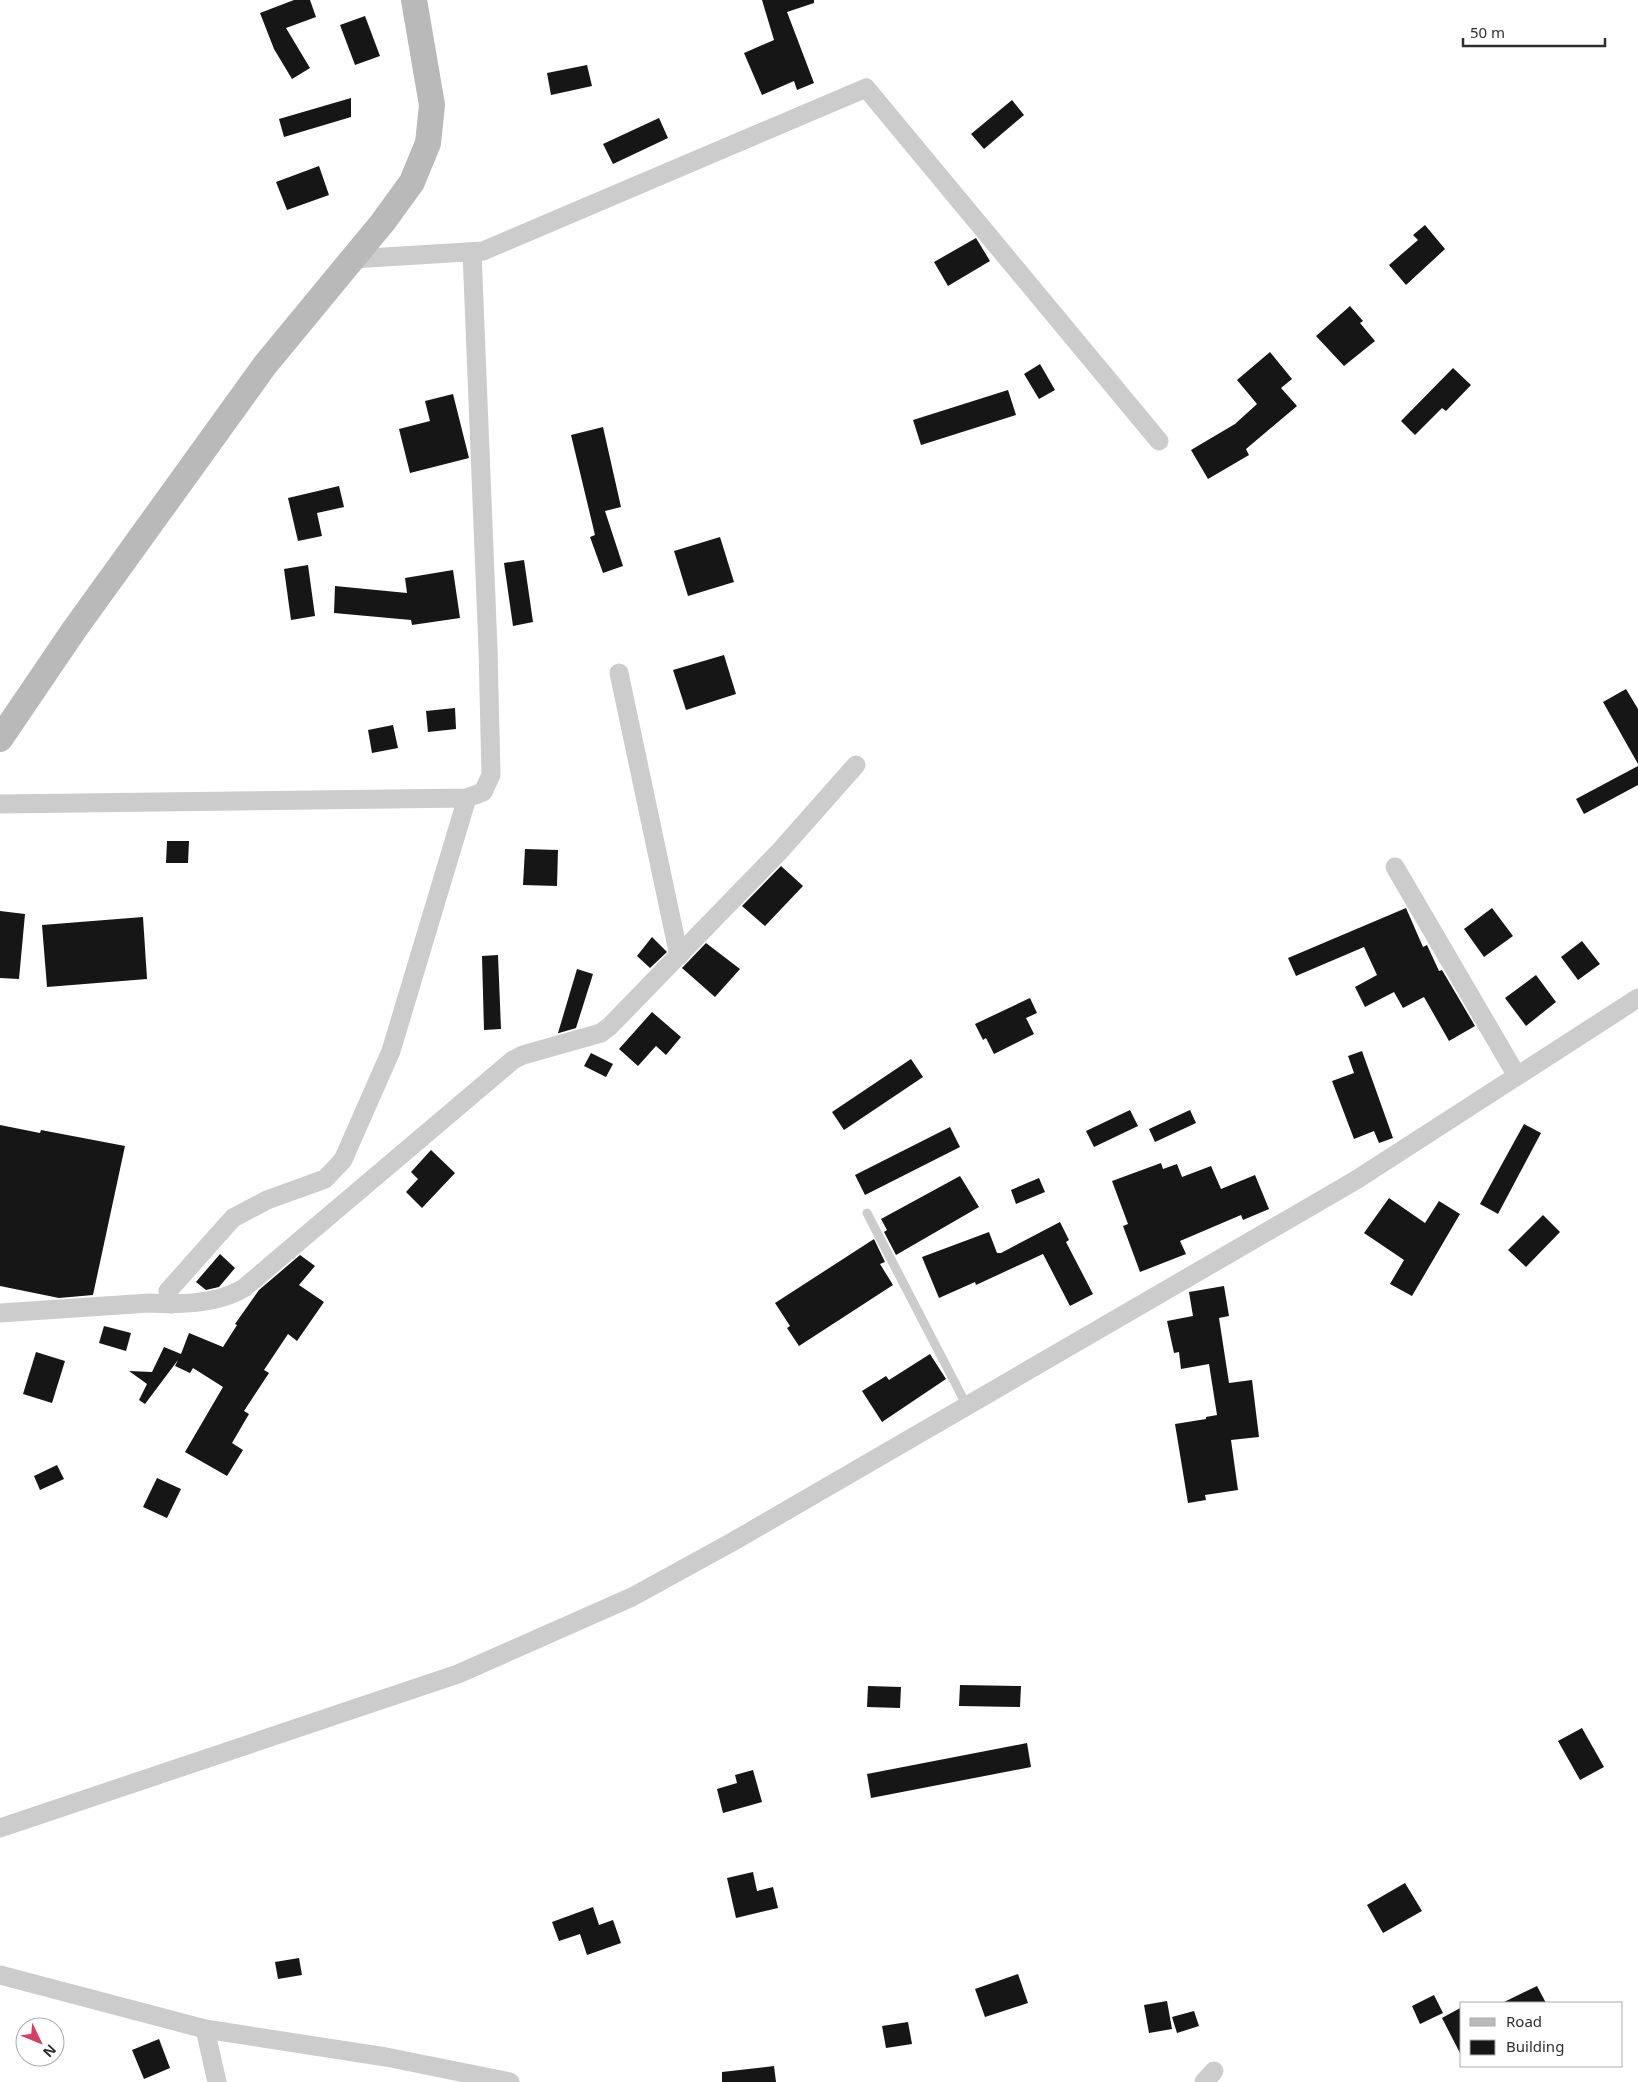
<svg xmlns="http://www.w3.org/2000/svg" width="1638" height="2082" viewBox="0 0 1638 2082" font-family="'Noto Sans',sans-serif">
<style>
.building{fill:#161616}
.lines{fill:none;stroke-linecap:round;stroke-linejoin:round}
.lane{stroke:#ccc;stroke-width:9}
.street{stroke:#ccc;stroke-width:19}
.secondary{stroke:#b9b9b9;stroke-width:26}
</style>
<rect width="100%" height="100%" fill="#fff"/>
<g class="building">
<path d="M294 0H310L316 17 286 28 310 68 292 79 274 49 260 13Z"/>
<path d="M762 0H814V3L787 12 814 83 797 90 794 81 762 95 744 53 774 40Z"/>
<path d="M365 16 380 56 355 65 340 25Z"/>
<path d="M587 65 592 86 551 95 547 73Z"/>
<path d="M351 98V117L284 137 279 119Z"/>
<path d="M1012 100 1024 115 984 149 971 134Z"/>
<path d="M659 118 668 138 613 164 603 144Z"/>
<path d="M319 166 329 195 287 210 276 182Z"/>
<path d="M1425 225 1445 249 1406 285 1389 265 1418 240 1413 235Z"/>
<path d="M976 238 990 261 948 286 934 262Z"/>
<path d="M1350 306 1363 321 1360 323 1375 341 1344 366 1316 336Z"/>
<path d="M1270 352 1292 379 1281 388 1297 406 1246 449 1249 455 1208 479 1191 450 1235 424 1257 404 1237 380Z"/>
<path d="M1040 364 1055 390 1039 399 1024 374Z"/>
<path d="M1453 368 1471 385 1446 411 1442 408 1415 435 1401 421Z"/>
<path d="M1008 390 1016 415 921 445 913 420Z"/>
<path d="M453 394 469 458 410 473 399 429 430 421 425 401Z"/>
<path d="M603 427 621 507 605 511 623 566 603 573 590 537 595 535 571 435Z"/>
<path d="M339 486 344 507 317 513 322 536 298 541 288 498Z"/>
<path d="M720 537 734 582 688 596 674 551Z"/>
<path d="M524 560 533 622 513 626 504 563Z"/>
<path d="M308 565 315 616 291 620 284 569Z"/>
<path d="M453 570 460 618 412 625 411 620 334 613 335 586 407 593 405 578Z"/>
<path d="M724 655 736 694 686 710 673 670Z"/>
<path d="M1626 689 1638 709V764L1603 702Z"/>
<path d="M455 708 456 729 428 732 426 711Z"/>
<path d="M393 725 398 748 372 753 368 730Z"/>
<path d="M1638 766V785L1584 814 1576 799Z"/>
<path d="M167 841H189L188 863H166Z"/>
<path d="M525 849 558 850 557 886 523 885Z"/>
<path d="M781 866 803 886 765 926 742 906Z"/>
<path d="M1406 908 1423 947 1427 945 1439 971 1442 970 1475 1026 1449 1041 1424 997 1403 1008 1394 992 1365 1007 1355 987 1377 975 1364 947 1296 976 1288 958Z"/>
<path d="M1492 908 1513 936 1484 957 1464 929Z"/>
<path d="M0 911 25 914 19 979 0 978Z"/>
<path d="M143 917 147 979 47 987 42 925Z"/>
<path d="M652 937 667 952 650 968 637 956Z"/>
<path d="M1582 941 1600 964 1578 980 1561 957Z"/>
<path d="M706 943 740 969 715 997 682 968Z"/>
<path d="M498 955 501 1029 484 1030 482 956Z"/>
<path d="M577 969 593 974 576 1028 559 1033H558Z"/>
<path d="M1536 975 1556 1002 1526 1026 1505 998Z"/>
<path d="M1030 998 1037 1013 1026 1018 1034 1034 994 1054 986 1038 983 1040 975 1024Z"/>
<path d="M652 1012 681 1037 666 1055 656 1046 638 1066 619 1049Z"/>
<path d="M1362 1051 1393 1138 1379 1143 1374 1131 1354 1139 1332 1081 1354 1073 1348 1056Z"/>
<path d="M591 1053 613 1064 606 1077 584 1066Z"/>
<path d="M911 1059 923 1077 844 1130 832 1112Z"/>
<path d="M1130 1110 1138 1126 1094 1147 1086 1131Z"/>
<path d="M1190 1110 1196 1123 1155 1142 1149 1129Z"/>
<path d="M1524 1124 1541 1133 1498 1214 1480 1204Z"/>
<path d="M0 1125 40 1133 41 1130 125 1146 93 1295 59 1298 0 1286Z"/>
<path d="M950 1127 960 1147 865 1195 855 1175Z"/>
<path d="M431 1150 455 1173 422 1208 406 1192 418 1179 411 1172Z"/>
<path d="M1161 1163 1163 1169 1177 1164 1182 1177 1211 1166 1221 1189 1255 1175 1269 1209 1243 1220 1241 1215 1180 1241 1186 1254 1140 1272 1123 1226 1128 1224 1112 1181Z"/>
<path d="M960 1176 979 1207 896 1255 884 1232 887 1230 881 1219Z"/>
<path d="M1039 1178 1045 1192 1016 1204 1011 1190Z"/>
<path d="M1389 1198 1425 1223 1439 1201 1460 1214 1412 1296 1390 1284 1404 1260 1364 1233Z"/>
<path d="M1543 1215 1560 1232 1526 1267 1508 1250Z"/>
<path d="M1060 1222 1069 1240 1066 1242 1093 1294 1070 1306 1043 1254 976 1285 975 1282 939 1298 922 1257 989 1232 997 1253H1001Z"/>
<path d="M874 1239 885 1262 880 1264 893 1285 799 1346 787 1328 790 1326 775 1303Z"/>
<path d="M220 1254 235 1268 219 1287 206 1290 196 1282Z"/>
<path d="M300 1255 315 1266 299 1285 324 1302 297 1341 288 1334 264 1370 269 1373 244 1411 249 1414 232 1443 243 1450 227 1476 185 1452 223 1387 193 1368 190 1373 175 1366 178 1360 145 1404 139 1400 147 1384 129 1371 152 1372 164 1347 181 1354 189 1333 223 1347 237 1325 235 1324 259 1290Z"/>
<path d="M1224 1286 1229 1316 1219 1318 1229 1383 1252 1380 1259 1437 1231 1440 1238 1490 1205 1495 1206 1500 1188 1503 1175 1424 1206 1419V1417L1217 1415 1209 1364 1181 1369 1179 1352 1174 1353 1167 1321 1193 1316 1189 1292Z"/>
<path d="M104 1326 131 1333 126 1351 99 1343Z"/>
<path d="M36 1352 65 1361 52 1403 23 1394Z"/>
<path d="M930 1354 946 1379 882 1422 862 1391 886 1376 889 1380Z"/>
<path d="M57 1465 64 1479 40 1490 34 1476Z"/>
<path d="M157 1478 181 1489 167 1518 143 1507Z"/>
<path d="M960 1685 1021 1686 1020 1707 959 1706Z"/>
<path d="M868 1686 901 1687 900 1708 867 1707Z"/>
<path d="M1582 1728 1604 1767 1580 1780 1558 1741Z"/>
<path d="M1027 1743 1031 1767 871 1798 867 1774Z"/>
<path d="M753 1770 762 1802 723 1813 717 1789 737 1783 735 1775Z"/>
<path d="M753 1872 757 1891 773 1887 778 1908 736 1918 727 1878Z"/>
<path d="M1405 1883 1422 1911 1383 1933 1367 1905Z"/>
<path d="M593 1907 599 1925 613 1920 621 1943 587 1955 580 1934 559 1941 552 1922Z"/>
<path d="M299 1958 302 1975 278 1979 275 1962Z"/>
<path d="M1018 1974 1028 2003 985 2017 975 1989Z"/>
<path d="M1537 1986 1546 2003H1502Z"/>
<path d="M1434 1995 1443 2013 1420 2024 1412 2006Z"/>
<path d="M1167 2001 1172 2029 1149 2033 1144 2005Z"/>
<path d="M1462 2007V2057L1442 2018Z"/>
<path d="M1194 2011 1199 2026 1177 2033 1172 2017Z"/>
<path d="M908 2022 912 2044 886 2048 882 2026Z"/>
<path d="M159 2039 170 2068 144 2079 132 2050Z"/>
<path d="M774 2066 776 2082H722V2072Z"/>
</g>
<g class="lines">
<path class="lane" d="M867 1213 967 1406"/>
<g class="street">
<path d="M352 259 483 251 866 88 1159 441"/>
<path d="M619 673 679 956"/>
<path d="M0 804 467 798 483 792 491 775 488 649 472 252"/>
<path d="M1395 867 1517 1076"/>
<path d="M171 1304 168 1291 233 1218 267 1200 325 1179 343 1160 391 1051 467 798"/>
<path d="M0 1313 149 1303C180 1305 218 1304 244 1288L513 1060 523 1055 601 1033 610 1026 779 852 856 765"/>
<path d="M0 1828 458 1674 632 1597 734 1541 1356 1180 1638 998"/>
<path d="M0 1975 205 2029 386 2057 510 2082"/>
<path d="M205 2029 217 2082"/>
<path d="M1204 2082 1214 2071"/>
</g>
<path class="secondary" d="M0 739 74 630 265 365 383 222 412 182 428 143 432 105 414 0"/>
</g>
<rect x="1460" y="2002" width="162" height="65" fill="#ffffff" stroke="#acacac"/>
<rect x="1470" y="2018" width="25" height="8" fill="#b9b9b9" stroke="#acacac"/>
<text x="1506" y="2027" font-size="15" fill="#2f2f2f">Road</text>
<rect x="1470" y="2040" width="25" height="15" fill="#161616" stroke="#acacac"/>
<text x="1506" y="2052" font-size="15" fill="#2f2f2f">Building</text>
<g transform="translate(40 2042) rotate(133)"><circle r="24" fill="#ffffff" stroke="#acacac"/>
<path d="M0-4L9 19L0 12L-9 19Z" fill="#d64067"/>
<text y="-8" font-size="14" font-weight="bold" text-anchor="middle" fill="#2f2f2f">N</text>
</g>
<path d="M1463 38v8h142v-8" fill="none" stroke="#2f2f2f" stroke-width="2.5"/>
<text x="1470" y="38" font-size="15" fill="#2f2f2f" stroke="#ffffff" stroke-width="4" paint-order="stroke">50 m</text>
</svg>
